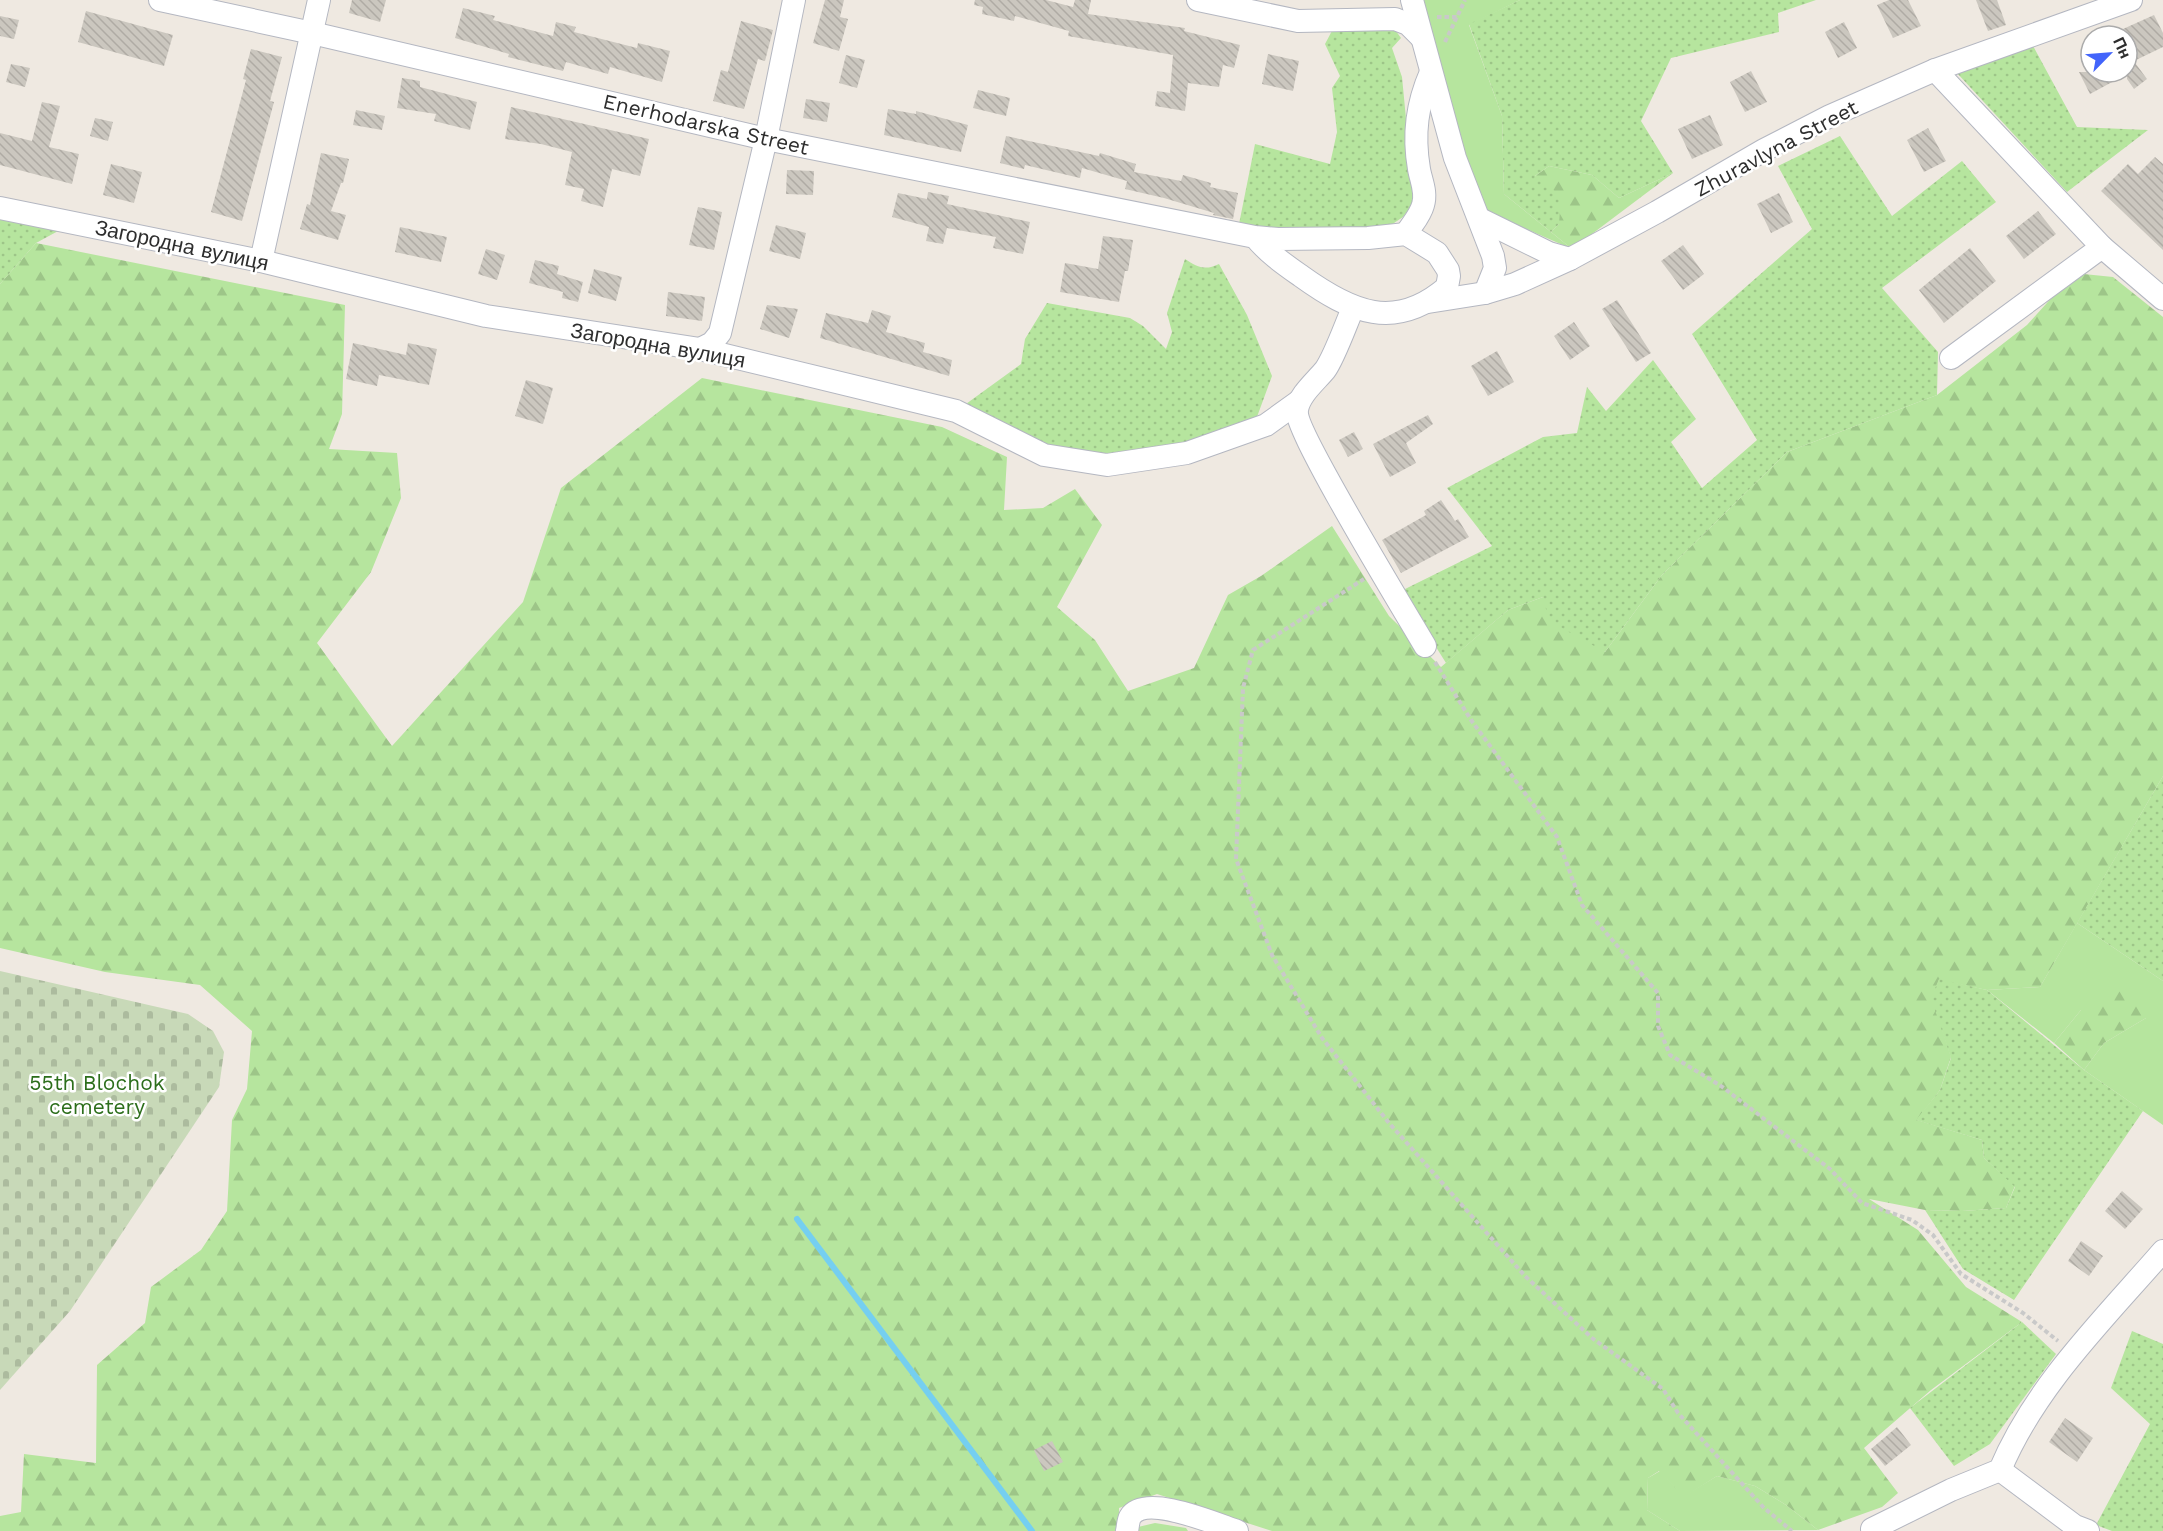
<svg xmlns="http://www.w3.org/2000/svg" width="2163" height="1531" viewBox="0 0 2163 1531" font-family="'Work Sans',sans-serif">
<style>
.grass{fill:#b6e59e}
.forest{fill:url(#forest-firs)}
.cemetery{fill:url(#cemetery-stones)}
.garden{fill:url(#garden-dots)}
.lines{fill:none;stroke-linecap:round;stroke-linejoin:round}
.stream{stroke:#75cff0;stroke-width:6}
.building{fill:url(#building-back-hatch)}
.minor-casing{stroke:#b4b7c1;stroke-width:24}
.path{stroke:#c9c9c9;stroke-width:4;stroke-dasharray:4.5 3;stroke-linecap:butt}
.minor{stroke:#fff;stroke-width:22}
.labels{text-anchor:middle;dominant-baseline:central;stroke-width:5;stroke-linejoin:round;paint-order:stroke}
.street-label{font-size:21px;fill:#2e2e2e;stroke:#fff}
.park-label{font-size:21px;fill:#2c6e1b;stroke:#fff}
</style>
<defs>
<pattern id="forest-firs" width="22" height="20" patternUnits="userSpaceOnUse" patternTransform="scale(1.5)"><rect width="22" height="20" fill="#b6e59e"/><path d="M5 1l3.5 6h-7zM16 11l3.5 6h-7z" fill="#9dc588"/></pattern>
<pattern id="cemetery-stones" width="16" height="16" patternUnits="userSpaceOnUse" patternTransform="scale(1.5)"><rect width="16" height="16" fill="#c8d9b8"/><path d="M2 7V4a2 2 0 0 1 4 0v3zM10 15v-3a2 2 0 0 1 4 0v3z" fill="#acbb9e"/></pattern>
<pattern id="garden-dots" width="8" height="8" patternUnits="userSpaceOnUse" patternTransform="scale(1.5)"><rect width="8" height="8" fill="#b6e59e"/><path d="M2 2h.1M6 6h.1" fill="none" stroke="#9dc588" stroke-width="1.8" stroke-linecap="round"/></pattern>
<pattern id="building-back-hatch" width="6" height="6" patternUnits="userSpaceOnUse" patternTransform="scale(1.5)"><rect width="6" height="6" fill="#cbc7bf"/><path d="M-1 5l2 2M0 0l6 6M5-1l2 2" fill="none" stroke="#afaba4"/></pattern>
</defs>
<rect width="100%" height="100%" fill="#efe9e1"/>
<g class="grass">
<path d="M1420 0H1520L1469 25 1502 116 1504 194 1572 249 1485 211 1433 58Z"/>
<path d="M2077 923 2163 981V1125L2084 1070 2104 1043 2146 1018 2081 1010 2054 1043 1987 990 2040 987Z"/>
<path d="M1660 1471 1684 1496 1717 1476 1755 1486 1786 1505 1818 1530 1680 1531 1647 1510 1648 1478Z"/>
<path d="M1155 1523 1186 1528 1188 1531H1138V1527Z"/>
</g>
<g class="forest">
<path d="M1549 166 1592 175 1619 198 1673 173 1572 249 1551 232 1559 224 1535 176Z"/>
<path d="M36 243 345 305 342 414 329 449 397 453 401 498 371 572 317 643 392 746 523 602 561 488 702 378 942 427 1007 457 1004 510 1043 508 1075 489 1102 525 1057 607 1095 640 1128 691 1194 668 1228 595 1261 576 1332 526 1389 616 1441 667 1508 610 1543 597 1605 652 1662 575 1787 452 1937 395 2027 325 2074 273 2113 277 2163 317V776L2040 987 1987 990 1939 980 1932 998 1951 1057 1940 1090 1917 1120 1982 1140 1984 1158 2015 1186 2006 1208 1962 1211 1925 1210 1869 1199 1918 1230 1966 1287 2022 1322 1931 1390 1864 1448 1898 1493 1882 1507 1818 1530 1786 1505 1755 1486 1717 1476 1684 1497 1659 1471 1648 1478 1647 1510 1680 1531H1272L1157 1494 1119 1508V1531H0V1516L21 1512 24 1454 96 1463 97 1365 145 1323 151 1287 201 1250 227 1211 232 1120 247 1089 252 1031 200 985 105 972 0 948V284Z"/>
<path d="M2113 989 2135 992 2146 1018 2104 1043 2084 1070 2054 1043 2081 1010Z"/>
</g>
<path class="cemetery" d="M0 971 188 1014 213 1031 224 1052 219 1087 70 1311 0 1390Z"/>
<g class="garden">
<path d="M1520 0H1816L1778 13 1779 32 1671 58 1641 121 1673 173 1619 198 1592 175 1549 166 1535 176 1561 196 1559 224 1551 232 1504 194 1502 116 1469 24Z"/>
<path d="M1393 27 1401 38 1392 48 1402 77 1414 202 1403 217 1385 229H1238L1255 144 1330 164 1337 132 1332 88 1340 76 1325 44 1333 29Z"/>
<path d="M2032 44 2077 127 2148 130 2067 192 1957 73Z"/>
<path d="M1840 136 1892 216 1962 161 1996 202 1882 288 1938 352 1937 395 1787 452 1662 575 1605 652 1549 621 1543 597 1508 610 1446 663 1401 591 1492 546 1447 488 1543 437 1577 433 1587 387 1606 411 1653 360 1696 419 1671 442 1702 488 1757 440 1692 334 1812 229 1778 166Z"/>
<path d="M0 215 60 230 36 243 0 284Z"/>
<path d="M1185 259C1197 267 1205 271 1219 264L1247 315 1272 376 1254 425 1107 462 1046 451 959 409 1021 364 1025 339 1047 303 1130 318 1143 326 1166 349 1172 332 1167 313Z"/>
<path d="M2163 776V981L2077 923Z"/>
<path d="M1939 979 1987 990 2084 1070 2143 1111 2014 1300 1963 1269 1925 1210 1962 1211 2006 1208 2015 1187 1984 1158 1982 1140 1916 1120 1940 1090 1951 1058 1931 998Z"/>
<path d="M2022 1322 2056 1354 1990 1444 1954 1466 1910 1408Z"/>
<path d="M2132 1331 2163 1344V1531H2112L2096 1525 2150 1424 2111 1388Z"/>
</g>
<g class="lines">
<path class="stream" d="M797 1219 1032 1531"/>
</g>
<g class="building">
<path d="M352 0H386L380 22 349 13Z"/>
<path d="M825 0H844L840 17 848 19 839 51 813 43Z"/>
<path d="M975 0H1046L1073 7 1075 0H1091L1088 14 1185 28 1184 31 1240 45 1234 68 1223 65 1219 87 1188 83 1185 111 1155 106 1157 91 1170 93 1173 55 1068 36 1069 31 1015 16 1014 21 982 14 983 7 974 5Z"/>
<path d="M1889 0H1908L1921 26 1893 38 1877 5Z"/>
<path d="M1976 0H1997L2006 25 1988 31Z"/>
<path d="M463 8 495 16 493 20 553 36 556 22 576 27 574 32 637 48 638 43 670 51 662 82 610 67 608 74 566 62 563 71 508 57 509 54 455 38Z"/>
<path d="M86 11 173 35 164 66 78 42Z"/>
<path d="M2154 15 2163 33V47L2136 60 2123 29Z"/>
<path d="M0 16 19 20 14 39 0 36Z"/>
<path d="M741 21 773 30 765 61 758 59 744 109 713 101 721 70 728 72Z"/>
<path d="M1844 22 1857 48 1838 58 1825 32Z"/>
<path d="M251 49 282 57 270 101 274 102 242 221 211 212 246 80 243 79Z"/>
<path d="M2127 52 2147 79 2134 89 2127 79V74L2090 94 2079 72H2127Z"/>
<path d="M1268 54 1299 61 1293 91 1262 84Z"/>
<path d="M846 55 865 60 857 88 839 83Z"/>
<path d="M11 64 30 68 25 87 6 82Z"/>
<path d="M1751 71 1767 102 1745 112 1730 82Z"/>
<path d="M402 78 420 81V87L477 102 470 130 434 121 436 114 397 108Z"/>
<path d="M978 90 1010 98 1006 116 973 108Z"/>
<path d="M806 99 830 103 827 122 803 118Z"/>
<path d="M42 102 60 106 49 147 79 154 72 184 0 165V133L32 141Z"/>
<path d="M511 107 649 139 640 176 612 169 603 207 581 201 584 189 565 185 572 152 541 144 505 139Z"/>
<path d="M888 109 916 114V111L968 125 961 152 884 135Z"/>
<path d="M356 110 385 116 382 130 353 125Z"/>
<path d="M1710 115 1723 145 1692 159 1678 129Z"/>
<path d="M95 118 113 122 108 141 90 136Z"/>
<path d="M1928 128 1946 161 1924 172 1907 140Z"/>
<path d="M1006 136 1099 156 1100 153 1136 164 1134 172 1181 181 1183 175 1211 183 1210 187 1238 193 1233 219 1213 215 1214 213 1164 198 1125 189 1127 181 1082 168 1080 178 1025 165 1024 169 1000 163Z"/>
<path d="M321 153 349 159 343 183H341L331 211 346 215 338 240 300 229 307 204 310 205Z"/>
<path d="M2155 157 2163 164V250L2101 191 2128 164 2138 174Z"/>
<path d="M111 164 142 172 134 203 103 195Z"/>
<path d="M787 170 814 171 813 195 786 194Z"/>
<path d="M928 192 949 196 947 204 1030 222 1023 254 993 248 996 237 947 228 943 244 926 241 929 227 892 217 898 193 927 199Z"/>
<path d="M1779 193 1793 222 1771 233 1757 204Z"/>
<path d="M698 207 722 212 714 250 689 245Z"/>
<path d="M2038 211 2056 234 2024 259 2006 236Z"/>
<path d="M776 225 806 233 800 259 769 251Z"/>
<path d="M400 227 447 237 441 262 395 252Z"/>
<path d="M1103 236 1133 240 1128 271H1125L1119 302 1060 292 1065 263 1098 269Z"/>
<path d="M1683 245 1704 274 1683 290 1661 261Z"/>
<path d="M1970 248 1996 281 1944 323 1919 290Z"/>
<path d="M486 249 505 255 497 280 478 274Z"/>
<path d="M535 260 559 266 557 274 583 282 578 302 562 298 563 292 529 283Z"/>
<path d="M594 269 622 277 616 301 588 293Z"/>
<path d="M668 292 705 297 702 321 666 316Z"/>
<path d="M1617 300 1651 353 1636 362 1602 309Z"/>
<path d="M767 305 798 309 789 338 760 329Z"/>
<path d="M872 310 891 316 886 332 925 343 923 352 952 360 949 376 820 338 826 313 868 323Z"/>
<path d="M1574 322 1590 346 1570 360 1554 336Z"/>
<path d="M353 343 406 355 408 343 437 349 429 385 379 375 377 386 346 379Z"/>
<path d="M1497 351 1514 382 1488 396 1471 366Z"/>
<path d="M526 380 553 388 543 424 515 416Z"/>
<path d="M1428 415 1433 424 1406 443 1416 463 1390 477 1373 444Z"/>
<path d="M1354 432 1363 449 1348 457 1339 440Z"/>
<path d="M1441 500 1455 521 1458 519 1469 537 1401 573 1382 540 1426 515 1424 511Z"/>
<path d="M2122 1191 2143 1209 2125 1229 2105 1211Z"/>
<path d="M2081 1241 2103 1256 2089 1276 2068 1261Z"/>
<path d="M2065 1418 2093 1438 2077 1462 2049 1442Z"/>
<path d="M1897 1427 1911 1445 1885 1466 1871 1449Z"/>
<path d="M1052 1441 1063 1462 1044 1471 1034 1450Z"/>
</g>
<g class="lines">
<defs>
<g id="minor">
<path d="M160 0 312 33 766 139 1255 237 1278 239 1368 238 1406 234 1437 253 1448 270 1449 276 1447 287C1395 332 1351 312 1301 276 1284 264 1268 253 1255 237"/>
<path d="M1198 0 1298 21 1395 19 1408 24 1421 37"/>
<path d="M1412 0 1455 158 1493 256 1495 268 1485 293"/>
<path d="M1935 70 2102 247"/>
<path d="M0 208 261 261 486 316 700 349 956 411 1044 455 1107 465 1187 453 1266 425 1298 402"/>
<path d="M1480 219 1549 253 1570 259"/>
<path d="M1406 234C1412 224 1420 216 1423 205 1427 192 1421 181 1419 169 1413 134 1417 104 1431 72"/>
<path d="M261 261 319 0"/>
<path d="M1428 302 1485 293 1515 284 1570 259 1657 212 1764 150 1830 116 1935 70 2131 0"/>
<path d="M1353 308C1346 324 1334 358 1325 370 1315 382 1299 395 1297 410 1294 430 1407 615 1425 646"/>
<path d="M700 349 712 343 720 333 766 139 794 0"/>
<path d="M1951 358 2102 247 2163 299"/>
<path d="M2000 1470 2075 1526 2088 1531"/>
<path d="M1872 1529 1951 1490 2000 1470C2035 1386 2104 1319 2163 1251"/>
<path d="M1127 1531C1128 1527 1128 1521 1130 1517 1145 1493 1216 1524 1237 1531"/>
</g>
</defs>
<use href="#minor" class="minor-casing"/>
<g class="path">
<path d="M1437 17H1457"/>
<path d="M1445 42 1465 0"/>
<path d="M1364 579 1253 650 1243 688 1236 859 1272 955 1322 1038 1389 1123 1525 1276 1592 1338 1663 1389 1678 1413 1764 1508 1792 1531"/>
<path d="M1435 662 1471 720 1557 837 1582 905 1658 993V1026L1670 1055 1721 1086 1830 1169 1862 1203 1912 1220 1933 1235 1961 1274 2023 1313 2058 1341"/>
</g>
<use href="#minor" class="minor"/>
</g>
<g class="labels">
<g class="street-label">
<text transform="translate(706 124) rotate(13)">Enerhodarska Street</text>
<text transform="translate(1776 148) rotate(-28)">Zhuravlyna Street</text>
<text transform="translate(182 245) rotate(12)">Загородна вулиця</text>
<text transform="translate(658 345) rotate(10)">Загородна вулиця</text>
</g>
<g class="park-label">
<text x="97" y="1082">55th Blochok<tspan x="97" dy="24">cemetery</tspan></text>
</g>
</g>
<g transform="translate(2109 54) rotate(65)"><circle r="28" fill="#ffffff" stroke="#ababab" stroke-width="1.5"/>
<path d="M0-4.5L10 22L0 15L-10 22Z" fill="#4264fb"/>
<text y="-9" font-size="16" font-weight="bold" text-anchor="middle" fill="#2e2e2e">Пн</text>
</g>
</svg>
